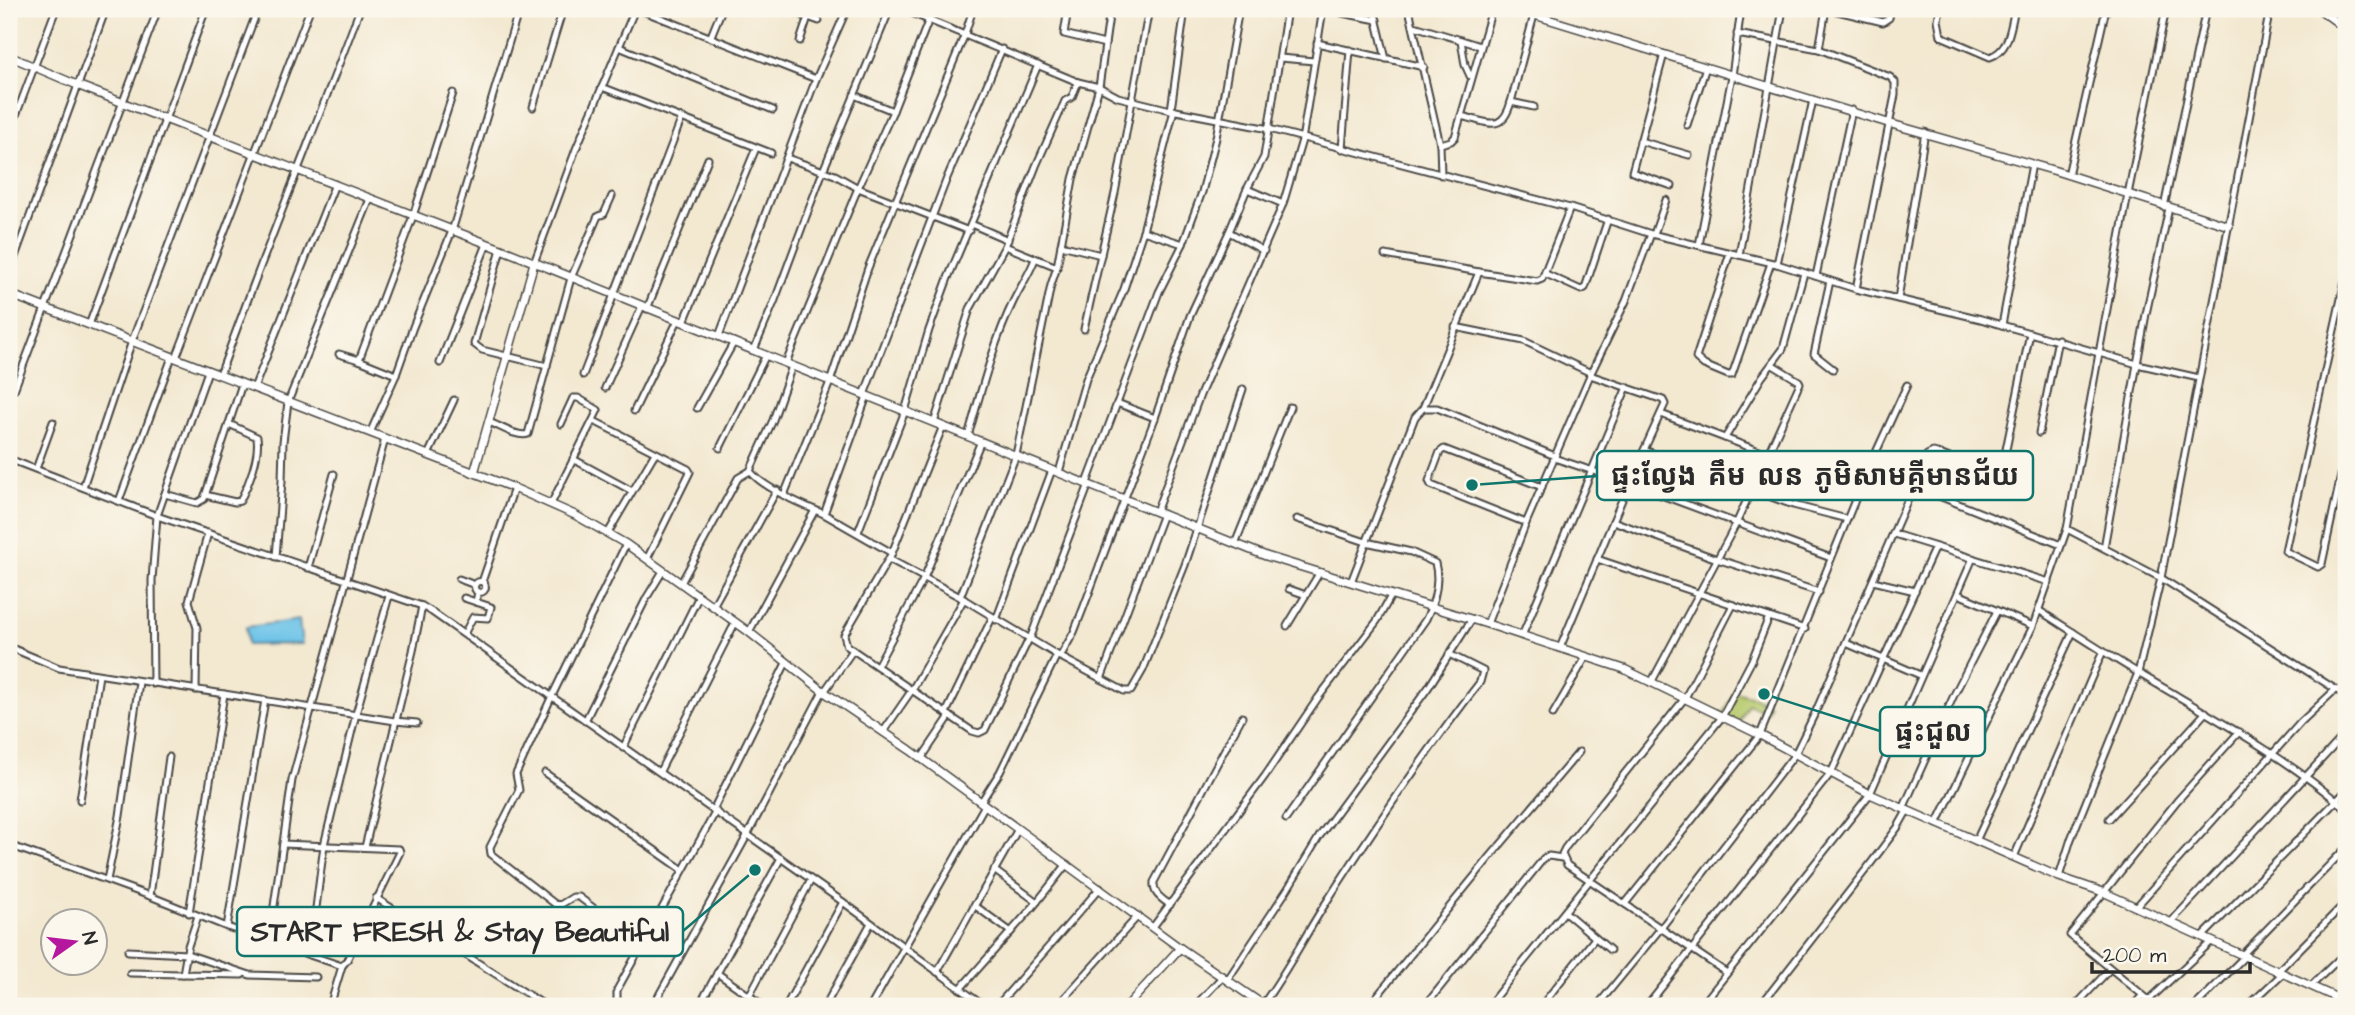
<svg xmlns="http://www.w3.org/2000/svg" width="2355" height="1015" viewBox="0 0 2355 1015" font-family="'Architects Daughter','Noto Sans Khmer',sans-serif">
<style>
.green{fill:#b6c96c;stroke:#707a4c;stroke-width:2}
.water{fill:#6bc2e8;stroke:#4b768a;stroke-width:2}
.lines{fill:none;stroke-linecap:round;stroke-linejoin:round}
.minor-casing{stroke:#494744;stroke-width:9}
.tertiary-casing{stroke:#494744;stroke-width:10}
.minor{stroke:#fff;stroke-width:5}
.tertiary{stroke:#fff;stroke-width:7}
.leader{fill:none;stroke:#0f766e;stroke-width:2.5}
.callout-dot{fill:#0f766e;stroke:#fbf7ec;stroke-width:2.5}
.callout{fill:#fbf7ec;stroke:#0f766e;stroke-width:2.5}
.callout-label{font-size:28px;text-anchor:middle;font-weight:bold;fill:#2b2b2b}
</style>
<rect width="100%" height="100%" fill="#fbf7ec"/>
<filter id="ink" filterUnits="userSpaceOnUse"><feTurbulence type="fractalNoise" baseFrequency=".0143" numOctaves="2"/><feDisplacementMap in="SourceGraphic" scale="14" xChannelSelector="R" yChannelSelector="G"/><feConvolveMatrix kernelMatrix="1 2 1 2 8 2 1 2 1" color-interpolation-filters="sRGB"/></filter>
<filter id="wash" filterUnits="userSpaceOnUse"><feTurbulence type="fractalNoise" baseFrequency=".00686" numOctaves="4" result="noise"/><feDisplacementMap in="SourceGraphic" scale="28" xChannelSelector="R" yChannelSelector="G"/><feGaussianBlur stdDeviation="1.57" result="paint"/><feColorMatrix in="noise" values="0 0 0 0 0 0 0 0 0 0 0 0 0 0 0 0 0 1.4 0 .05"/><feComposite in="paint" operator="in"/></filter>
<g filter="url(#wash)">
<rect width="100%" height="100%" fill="#f3e8d0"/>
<path class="green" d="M1735 692 1754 697 1769 705 1766 712 1748 704 1738 724 1722 717Z"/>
<path class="water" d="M299 620 302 644 247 645 246 627Z"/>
</g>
<g filter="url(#ink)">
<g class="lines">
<defs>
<g id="minor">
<path d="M638 9 816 79"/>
<path d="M786 9 819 21"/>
<path d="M902 9 1078 82 1099 87 1118 97 1171 110 1269 129 1570 208 1651 234 1777 264"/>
<path d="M1068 9 1064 34 1105 44"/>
<path d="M1374 9 1386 59"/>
<path d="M1409 9 1440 144 1441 175"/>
<path d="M1829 9 1883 22 1889 18 1891 9"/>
<path d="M1940 9 1938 20 1941 36 1990 57C2010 50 2010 28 2015 9"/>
<path d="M1342 13 1377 20"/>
<path d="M1414 26 1461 40 1465 65 1470 76"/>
<path d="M1737 34 1819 49 1890 77 1895 82V95L1856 289"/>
<path d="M711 36 722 9"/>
<path d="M1461 40 1480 46"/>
<path d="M800 41 808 17"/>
<path d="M1317 43 1424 67"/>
<path d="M619 47 773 110"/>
<path d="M1819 49 1826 9"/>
<path d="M1664 54 1632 172 1672 186"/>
<path d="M1280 58 1314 61"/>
<path d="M602 87 771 153"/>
<path d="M854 95 893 111"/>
<path d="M1813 100 1777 264 1856 289 1981 319 2137 364 2199 378"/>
<path d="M533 107 563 9"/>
<path d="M1534 107 1511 102 1534 15"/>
<path d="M1171 110 1185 9"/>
<path d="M1461 116C1488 122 1502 134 1511 102"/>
<path d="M1687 125 1706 67"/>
<path d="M9 134 56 9"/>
<path d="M1640 141 1689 155"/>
<path d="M1440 144 1451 141 1455 137 1492 9"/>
<path d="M1342 149 1350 50"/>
<path d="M787 158 835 175 858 188 969 231"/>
<path d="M2068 175 2106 9"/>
<path d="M1247 189 1264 157 1287 9"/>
<path d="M2164 207 2206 9"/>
<path d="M971 224 1008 240"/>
<path d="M1143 231 1183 244"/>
<path d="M1229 232 1247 189 1283 204"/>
<path d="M1654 234 1666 200"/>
<path d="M1061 245 1101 255"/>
<path d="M1699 245 1732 76 1741 9"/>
<path d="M1005 246 1057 267"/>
<path d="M501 249 474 344 482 350 547 366"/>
<path d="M1730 253 1696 358 1704 365 1728 375H1732L1771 263"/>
<path d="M1385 255 1479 272"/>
<path d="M1739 255 1783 9"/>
<path d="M534 263 576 149 635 9"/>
<path d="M9 273 106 9"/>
<path d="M1546 274 1581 290 1585 288 1608 219"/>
<path d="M1816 276 1852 110"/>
<path d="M2346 276 2285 551 2318 567 2322 564 2346 452"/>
<path d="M1830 281 1814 354 1833 369"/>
<path d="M1898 299 1925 132"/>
<path d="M647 309 708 159"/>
<path d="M684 322 756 148"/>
<path d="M89 325 206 9"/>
<path d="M2002 325 2032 164"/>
<path d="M1455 327 1524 341 1591 373"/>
<path d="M1084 329 1115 193 1149 9"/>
<path d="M719 336 816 79 847 9"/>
<path d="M754 350 775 300 823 171 890 9"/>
<path d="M339 354 359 360"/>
<path d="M176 358 310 9"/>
<path d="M440 363 487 244"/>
<path d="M786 363 858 188 893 111 933 9"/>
<path d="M792 366 773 420 750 471C763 488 803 505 824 514"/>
<path d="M220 375C264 252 314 131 360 9"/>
<path d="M396 375 359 360 413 216 453 93"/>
<path d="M583 375 681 120"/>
<path d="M254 388 335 184"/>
<path d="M605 388 642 306"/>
<path d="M14 390 158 9"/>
<path d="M864 395 947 178 1002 49"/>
<path d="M867 396 824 514 892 553"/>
<path d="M1117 403 1155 418"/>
<path d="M697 408 734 342"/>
<path d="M1423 408 1479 272 1537 281 1542 279 1570 208"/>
<path d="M634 411 678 320"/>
<path d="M1661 414 1767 454 1861 485"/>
<path d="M594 421 688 469 690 472 647 559"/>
<path d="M489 422C500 426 518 438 528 434L571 278 598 216 604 214 612 196"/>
<path d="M934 423 970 309 1005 246 1036 166 1065 101 1072 97 1078 82"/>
<path d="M943 426 892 553 844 635 847 646 972 731 979 733 985 730 1029 639"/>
<path d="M370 433 396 375 413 327 452 231 519 9"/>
<path d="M2039 433 2058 339"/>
<path d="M968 436C981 392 993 344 1013 302 1020 287 1029 275 1035 259"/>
<path d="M1725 438 1762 377 1783 349 1804 273"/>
<path d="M720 448 766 355"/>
<path d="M1644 450 1793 505 1847 519"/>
<path d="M428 455 454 400"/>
<path d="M1554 458 1629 483 1831 558"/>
<path d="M9 459 157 516 422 606 432 612 843 902 984 1006"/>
<path d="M573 459 632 491"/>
<path d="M36 469 53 422"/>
<path d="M1059 472 1086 379 1124 289 1143 231 1174 110"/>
<path d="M1087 483 1159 292 1183 244 1202 192 1216 138 1239 9"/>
<path d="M1914 486 2061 545"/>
<path d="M83 487 132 341 258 9"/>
<path d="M165 494 197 503 204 499 242 384"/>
<path d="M205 495 235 502 240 501C249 484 260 456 257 437L229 424"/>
<path d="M784 495 830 382 868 268 965 34 973 9"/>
<path d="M119 501 172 357"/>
<path d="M551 504 598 410 578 398H573L561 424"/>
<path d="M1156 512 1200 395 1283 204 1302 140 1323 9"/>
<path d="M1613 521 1717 559 1819 592"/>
<path d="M1526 523 1431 485 1429 481 1440 452 1444 449 1542 487"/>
<path d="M2067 529 2161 578 2346 696"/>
<path d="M858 532 905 411 929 330 948 278 1038 65"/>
<path d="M608 533 655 453"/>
<path d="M1894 534 2049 582"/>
<path d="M1235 544 1290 407"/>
<path d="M2104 548 2146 314 2169 208"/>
<path d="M276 557 282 481 283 442 288 402 370 199"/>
<path d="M889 559 960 597 1057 655 1124 691H1131L1143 670 1185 565 1243 389"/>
<path d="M1597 559 1805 629"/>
<path d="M308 568 334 474"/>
<path d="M459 579 475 585"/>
<path d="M1873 581 1915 591"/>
<circle cx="480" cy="587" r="5.5"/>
<path d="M482 582 514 488"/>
<path d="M1351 582 1415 417 1423 408H1437L1555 456"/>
<path d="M681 583 738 478 750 471"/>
<path d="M1289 589 1306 595"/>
<path d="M1958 594 2033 626"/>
<path d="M960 597 1016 455 1051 285 1057 267 1073 179 1099 87 1110 9"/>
<path d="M464 598 476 602"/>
<path d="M713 606 777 490"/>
<path d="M2040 611C2073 632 2106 654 2140 674 2210 716 2284 755 2346 809"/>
<path d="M996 620 1052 470"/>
<path d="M1487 624 1526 523 1591 373 1626 301 1651 234"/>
<path d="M1287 626 1320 572"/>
<path d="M749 632 815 510"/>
<path d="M464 634 473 617 488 618 491 607 476 602 478 592"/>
<path d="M1522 636 1627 387"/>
<path d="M1030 639 1089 484"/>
<path d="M1846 643 1920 675"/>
<path d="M9 647 59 668 395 721 417 723"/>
<path d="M1560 648 1629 483 1665 404 1663 400 1590 375"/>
<path d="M1060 657 1074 632 1083 609 1155 418 1190 316 1229 232 1264 251"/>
<path d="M877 666 924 578 981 441"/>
<path d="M1101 679 1163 514"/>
<path d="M1651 683 1736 524 1800 383 1799 381 1773 365"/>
<path d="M153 684 152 580 157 516 208 371"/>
<path d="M196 690 197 628 189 601 208 533"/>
<path d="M824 692 853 650"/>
<path d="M946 713 992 618"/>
<path d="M1553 714 1586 657"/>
<path d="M585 721 647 597 663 571"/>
<path d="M883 732 912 690 964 599"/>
<path d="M623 748 699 596"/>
<path d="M921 759 950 716"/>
<path d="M660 771 735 623"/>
<path d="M545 773 683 870"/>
<path d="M80 800 99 675"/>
<path d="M981 802 1000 772 1057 655"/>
<path d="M1903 809 1954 695 1997 611"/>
<path d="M713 810 786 663"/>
<path d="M1286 819 1426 619C1435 601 1440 582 1435 563L1411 552 1366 542 1297 519"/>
<path d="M2109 819 2206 712"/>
<path d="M1937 824 2033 626 2067 529 2128 194 2166 9"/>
<path d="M1976 841 2073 632"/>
<path d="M283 844 399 849 400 852 347 960 342 966 330 1006"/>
<path d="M9 845 150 896 227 927 342 966"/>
<path d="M365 847 413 651 422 606"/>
<path d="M2014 857 2103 651"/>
<path d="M994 870 1037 902"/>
<path d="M2059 877 2071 839 2138 673 2161 578 2270 9"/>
<path d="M107 880 120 816 139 682"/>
<path d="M150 896 169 757"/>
<path d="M376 898 546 1006"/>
<path d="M1625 904 1760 735 1861 485 1907 385"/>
<path d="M974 905 1011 932"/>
<path d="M1170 905C1161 898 1153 894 1154 882L1242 717"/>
<path d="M2136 907 2301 722 2336 689"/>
<path d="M1565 912 1610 950"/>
<path d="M189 913 224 694"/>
<path d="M198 916 188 946 183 974 242 975"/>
<path d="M2170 923 2346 733"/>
<path d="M227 927 265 700"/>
<path d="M1153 927 1265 776 1318 698 1377 621 1392 594"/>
<path d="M620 928 579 897H573L560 905 555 904 491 854 490 847 519 790 516 774 551 698 626 544"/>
<path d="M2202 937 2346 791"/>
<path d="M269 941 292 780 385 439"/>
<path d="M128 951 187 954 250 975 316 977"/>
<path d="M310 955 324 845 356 714 389 596"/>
<path d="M2242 955 2346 848"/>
<path d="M937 972 1018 829"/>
<path d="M2277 972 2346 902"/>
<path d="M130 973 183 974"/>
<path d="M717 973 764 1006"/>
<path d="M1727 973 1567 865 1562 854 1565 848 1685 698 1733 605"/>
<path d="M1228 979 1287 890 1319 837 1428 688 1472 619"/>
<path d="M2311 986 2346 952"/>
<path d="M960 989 1033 907 1067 864"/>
<path d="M749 996 811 880"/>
<path d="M2148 1001 2212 941"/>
<path d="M1263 1004C1285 974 1302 941 1322 909 1372 831 1423 755 1480 682L1483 671 1449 654"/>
<path d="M622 1006 617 1002V990L716 811"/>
<path d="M653 1006 748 834 823 691"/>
<path d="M699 1006 781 858"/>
<path d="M786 1006 843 902"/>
<path d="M825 1006 871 923"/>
<path d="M871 1006 985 805"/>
<path d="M997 1006 1100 888"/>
<path d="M1057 1006 1138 916"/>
<path d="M1195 1006 1223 976"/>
<path d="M1369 1006 1490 857 1579 752"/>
<path d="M1425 1006 1544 858 1549 856 1562 858"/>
<path d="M1488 1006 1722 717 1752 660 1769 617"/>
<path d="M1541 1006 1595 938"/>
<path d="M1597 1006 1661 928 1795 754 1816 711 1927 455 1933 452 1937 453 1990 474 2002 469 2030 333"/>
<path d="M1647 1006 1831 773 1935 547"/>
<path d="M1701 1006 1870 794 1973 558"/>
<path d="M1760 1006 1868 867 1898 827 1907 811"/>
<path d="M2075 1006 2110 969"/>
<path d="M2133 1006 2142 996"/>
<path d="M2156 1006 2070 935 2177 801 2239 732"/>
<path d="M2195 1006 2245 956"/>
<path d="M2248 1006 2282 974"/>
<path d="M2338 1006 2346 999"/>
</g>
<g id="tertiary">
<path d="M1515 9 1888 123 2056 171 2229 226"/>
<path d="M2319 9 2346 29"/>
<path d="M9 56 77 85 501 249 1266 556 1487 624 1624 669 1760 735 1870 794 2059 877 2103 892 2346 1002"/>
<path d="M9 294 514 488 575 515 626 544 749 632 823 691 910 750 1180 948 1265 1006"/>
<path d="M474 473 534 263"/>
<path d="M1127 1006 1180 948"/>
</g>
</defs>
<use href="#minor" class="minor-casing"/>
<use href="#tertiary" class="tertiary-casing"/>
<use href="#minor" class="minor"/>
<use href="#tertiary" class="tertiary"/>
</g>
</g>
<path class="leader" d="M1472 485L1597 476M1764 694L1880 731M755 870L683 931"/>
<g class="callout-dot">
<circle cx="1472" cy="485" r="7"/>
<circle cx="1764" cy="694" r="7"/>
<circle cx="755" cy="870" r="7"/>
</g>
<g class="callout">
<rect x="1597" y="451" width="436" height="49" rx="7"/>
<rect x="1880" y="707" width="105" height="49" rx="7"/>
<rect x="237" y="907" width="446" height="49" rx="7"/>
</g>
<g class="callout-label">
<text x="1815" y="485">ផ្ទះល្វែង គឹម លន ភូមិសាមគ្គីមានជ័យ</text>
<text x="1933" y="741">ផ្ទះជួល</text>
<text x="460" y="941">START FRESH &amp; Stay Beautiful</text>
</g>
<rect width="2355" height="1015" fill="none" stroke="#fbf7ec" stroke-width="35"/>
<g transform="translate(74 942) rotate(76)"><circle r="33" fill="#fbf7ec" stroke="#a8a59f" stroke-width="2"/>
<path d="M0-5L12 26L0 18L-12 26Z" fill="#b5179e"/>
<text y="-10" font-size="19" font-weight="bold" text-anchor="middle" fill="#2b2b2b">N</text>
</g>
<path d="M2092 962v10h158v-10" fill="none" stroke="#2b2b2b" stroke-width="3.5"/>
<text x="2103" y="962" font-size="21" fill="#2b2b2b" stroke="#fbf7ec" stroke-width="5" paint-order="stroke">200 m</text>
</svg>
